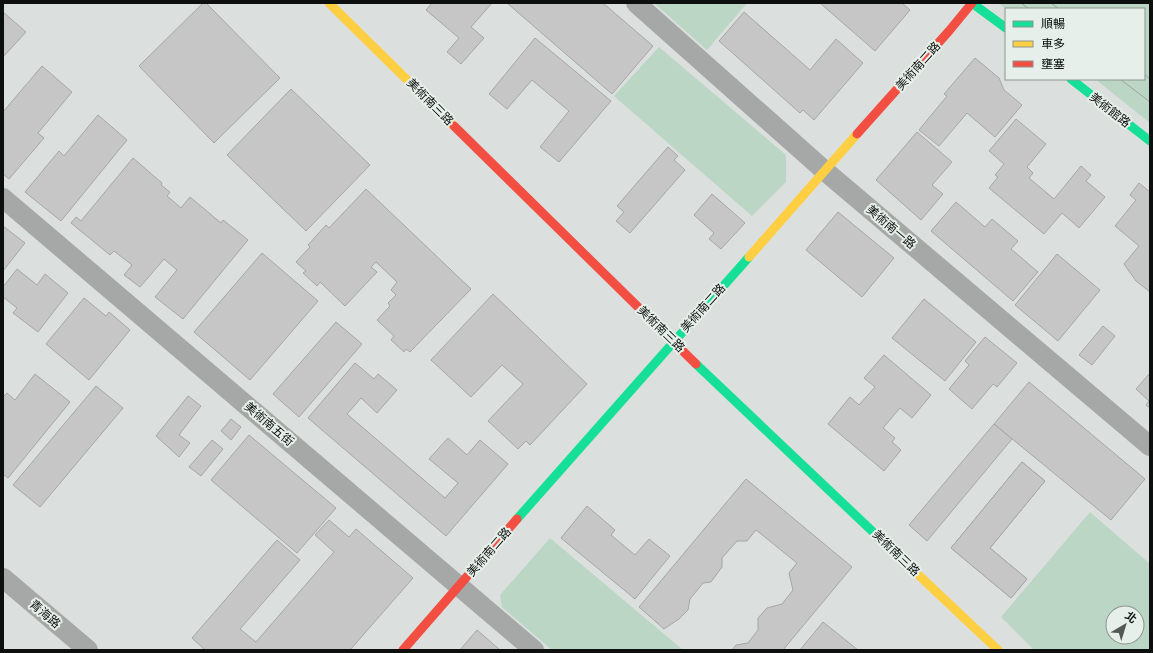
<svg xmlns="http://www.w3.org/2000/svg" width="1153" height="653" viewBox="0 0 1153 653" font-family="'Nunito Sans','Noto Sans TC',sans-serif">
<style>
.green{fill:#bcd6c6;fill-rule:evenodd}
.building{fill:#c7c6c7;stroke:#a6a6a5}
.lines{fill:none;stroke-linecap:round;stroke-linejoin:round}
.street{stroke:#a5a8a7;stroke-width:20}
.fast{stroke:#16e098;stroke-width:9}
.slow{stroke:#ffcf43;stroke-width:9}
.jam{stroke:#f24e42;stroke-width:9}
.tram{stroke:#9fa2a1;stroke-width:1}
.labels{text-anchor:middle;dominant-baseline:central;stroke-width:4;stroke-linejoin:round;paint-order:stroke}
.street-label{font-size:12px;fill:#0c0f0d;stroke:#e6efe9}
</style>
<rect width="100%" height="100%" fill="#dbdfdd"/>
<g class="green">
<path d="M654 3H747L707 50Z"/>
<path d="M998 3H1150V123L1095 79H1144V9H1006Z"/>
<path d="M659 47 786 155V182L752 216 614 96Z"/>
<path d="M1090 512 1150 564V650H1034L1001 617ZM1113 613H1137V637H1113Z"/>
<path d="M550 538 683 650H552L502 607 500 595Z"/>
</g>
<g class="building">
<path d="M203 3H206L280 78 214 143 139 66Z"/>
<path d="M432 3H492L471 27 484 38 461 64 447 52 459 38 426 10Z"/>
<path d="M507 3H603L653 46 612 94Z"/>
<path d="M820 3H902L910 10 875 51Z"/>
<path d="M3 12 26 32 3 57Z"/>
<path d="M744 12 810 70 836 39 863 63 814 120 803 110 800 113 719 41Z"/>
<path d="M535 38 611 101 559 162 540 147 569 111 532 80 507 109 489 94Z"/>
<path d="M975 58 999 78 1004 90 1022 105 995 137 967 113 939 146 919 130 947 96 944 94Z"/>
<path d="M42 66 72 92 38 133 44 138 9 179 3 174V112Z"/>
<path d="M291 89 370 165 306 231 227 155Z"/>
<path d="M98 115 127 140 61 221 25 192 59 151 64 156Z"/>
<path d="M1016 119 1046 144 1027 167 1033 173 1029 178 1054 199 1081 166 1091 175 1086 181 1105 197 1079 228 1062 213 1044 234 989 188 998 177 995 175 1004 164 989 151Z"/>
<path d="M917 132 952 162 932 185 943 194 921 220 876 180Z"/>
<path d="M668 147 678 156 674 160 685 170 630 233 616 221 624 212 617 206Z"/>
<path d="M133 158 162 183 161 185 170 192 167 196 181 208 190 197 221 223 223 220 248 240 183 319 155 297 177 270 164 259 140 287 124 275 132 265 114 251 110 255 71 223 76 217 81 221Z"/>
<path d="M1139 183 1150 192V292L1136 281 1124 264 1139 246 1115 226 1136 200 1130 195Z"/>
<path d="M366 189 471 289 410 352 406 349 404 352 391 340 394 336 377 320 390 306 388 303 396 295 391 290 397 282 376 262 371 267 377 272 345 306 320 282 317 286 303 273 306 271 296 262 310 247 308 245 326 225 329 228Z"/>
<path d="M712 194 745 223 721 249 709 239 714 233 694 215Z"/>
<path d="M956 202 985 227 992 219 1018 241 1011 249 1038 272 1013 301 931 231Z"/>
<path d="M838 212 894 258 862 297 806 250Z"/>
<path d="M3 226 25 243 3 271Z"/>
<path d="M262 253 318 301 250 380 194 332Z"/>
<path d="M1057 254 1100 290 1058 341 1015 305Z"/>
<path d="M17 269 37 285 45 274 68 293 38 332 13 313 17 308 3 297V287Z"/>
<path d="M493 294 587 384 530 445 526 441 518 449 488 421 523 384 502 365 471 397 431 360Z"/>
<path d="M84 298 106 316 109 312 130 330 89 380 46 344Z"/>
<path d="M924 299 976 342 945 381 892 338Z"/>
<path d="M336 322 362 344 299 417 273 394Z"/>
<path d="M1103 326 1115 336 1092 365 1079 355Z"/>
<path d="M985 337 1017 363 997 387 993 384 972 409 949 389 969 365 965 361Z"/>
<path d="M884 355 931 395 912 418 900 408 883 428 895 438 892 442 901 450 884 471 828 424 850 397 859 405 875 387 864 378Z"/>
<path d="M355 363 374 379 378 374 397 390 377 413 361 398 347 414 445 498 458 483 429 459 448 438 467 455 480 440 508 464 446 536 308 418Z"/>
<path d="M1150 373V408L1146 405 1149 401 1136 389Z"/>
<path d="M35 374 70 402 8 478 3 474V397L7 393 15 400Z"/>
<path d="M1029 382 1145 479 1111 520 994 424Z"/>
<path d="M96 386 123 408 40 507 13 485Z"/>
<path d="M188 396 201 406 179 435 190 443 179 457 156 436Z"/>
<path d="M231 419 241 427 231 440 221 431Z"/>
<path d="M994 424 1012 439 927 541 909 525Z"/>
<path d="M249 435 336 508 297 553 211 480Z"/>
<path d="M212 440 223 449 201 476 189 467Z"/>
<path d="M1022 462 1045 481 990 548 1027 579 1011 598 951 548Z"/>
<path d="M1022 462 1045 481 990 548 1027 579 1011 598 951 548Z"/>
<path d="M746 479 852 567 783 650H732L736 645 748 643 758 630V618L767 608 782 604 793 590 789 573 797 563 756 530 747 541H737L722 558V567L711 582 703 583 690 599 688 610 679 619 664 629 639 607Z"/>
<path d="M587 506 615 530 611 535 635 555 649 539 670 556 635 599 561 538Z"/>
<path d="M329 520 349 537 356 529 413 578 350 650H205L192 638 277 540 300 560 240 629 256 642 334 552 315 535Z"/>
<path d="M823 622 858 650H800Z"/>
<path d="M477 630 500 650H460Z"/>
</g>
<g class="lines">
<g class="street">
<path d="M636 3 825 171 1150 446"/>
<path d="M3 198 534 650"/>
<path d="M3 578 88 650"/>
</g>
<g class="fast">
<path d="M972 3 1006 28"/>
<path d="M1071 79 1150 141"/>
<path d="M696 364 891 549"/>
<path d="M517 519 749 257"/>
</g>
<g class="slow">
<path d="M329 3 454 126"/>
<path d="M749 257 857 134"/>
<path d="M891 549 998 650"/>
</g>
<g class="jam">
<path d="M454 126 696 364"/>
<path d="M857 134 949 31 972 3"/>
<path d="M403 650 517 519"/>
</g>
<g class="tram">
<path d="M1021 3 1029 9"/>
<path d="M1051 3 1059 9"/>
<path d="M1144 74 1150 79"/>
<path d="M1120 79 1150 102"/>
</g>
</g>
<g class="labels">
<g class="street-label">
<text transform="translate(918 66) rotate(-48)">美術南二路</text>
<text transform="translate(430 102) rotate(45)">美術南三路</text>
<text transform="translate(1110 110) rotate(38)">美術館路</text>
<text transform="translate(891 227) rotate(40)">美術南一路</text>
<text transform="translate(703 308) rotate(-48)">美術南二路</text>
<text transform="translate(661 329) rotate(44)">美術南三路</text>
<text transform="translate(269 424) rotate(40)">美術南五街</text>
<text transform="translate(489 552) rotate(-49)">美術南二路</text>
<text transform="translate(896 553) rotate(44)">美術南三路</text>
<text transform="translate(45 614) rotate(40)">青海路</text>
</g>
</g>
<rect width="1153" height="653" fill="none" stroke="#0c0f0d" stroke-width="8"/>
<rect x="1005" y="8" width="140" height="72" fill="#e6efe9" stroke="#8f9591"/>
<rect x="1013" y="21" width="20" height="6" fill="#16e098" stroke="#8f9591"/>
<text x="1041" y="28" font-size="12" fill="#0c0f0d">順暢</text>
<rect x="1013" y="41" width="20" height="6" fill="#ffcf43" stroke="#8f9591"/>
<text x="1041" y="48" font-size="12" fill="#0c0f0d">車多</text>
<rect x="1013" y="61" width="20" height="6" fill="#f24e42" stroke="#8f9591"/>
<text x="1041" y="68" font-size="12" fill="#0c0f0d">壅塞</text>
<g transform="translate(1125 625) rotate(38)"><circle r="19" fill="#e6efe9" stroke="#8f9591"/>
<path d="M0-3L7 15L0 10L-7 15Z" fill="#545856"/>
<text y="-6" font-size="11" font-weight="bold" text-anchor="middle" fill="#0c0f0d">北</text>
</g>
</svg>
